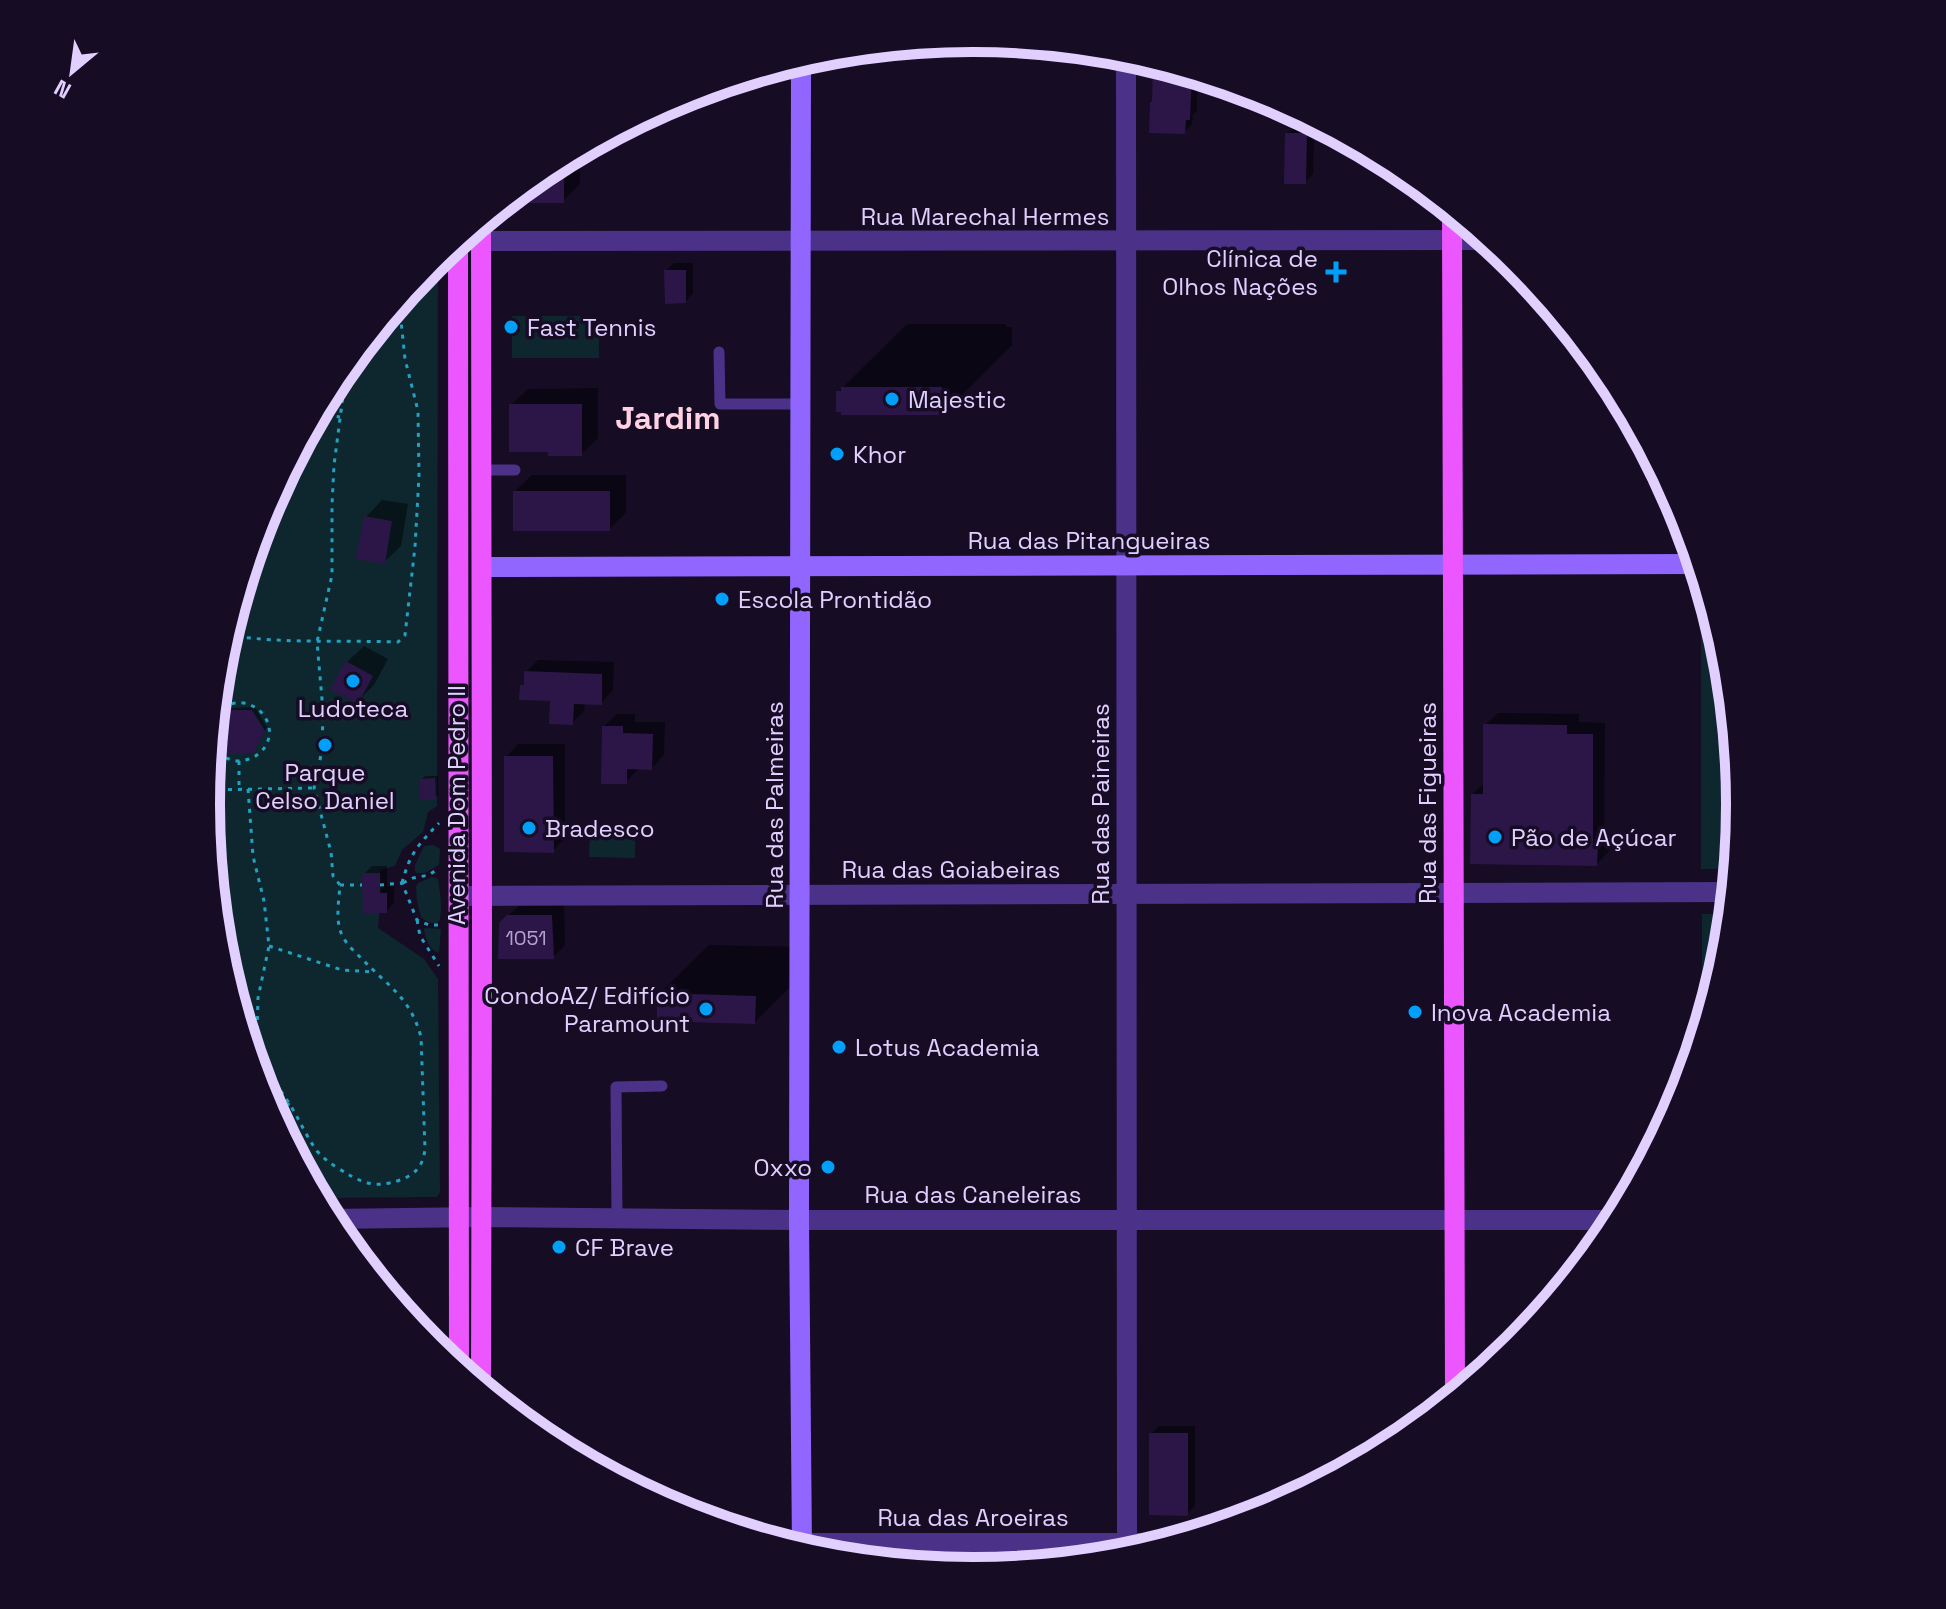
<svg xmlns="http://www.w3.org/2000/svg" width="1946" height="1609" viewBox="0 0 1946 1609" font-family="'Space Grotesk',sans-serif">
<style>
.green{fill:#0e272f}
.shadow{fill:#0007}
.building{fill:#2c1647}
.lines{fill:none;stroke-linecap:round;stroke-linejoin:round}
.path{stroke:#22a1c0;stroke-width:3;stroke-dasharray:4 6;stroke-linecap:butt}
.lane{stroke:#4b3288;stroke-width:11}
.street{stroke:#4b3288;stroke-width:20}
.secondary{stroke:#9166ff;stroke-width:20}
.primary{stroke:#ec56ff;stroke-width:20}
.poi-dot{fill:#00a0fa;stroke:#160c24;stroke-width:3}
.labels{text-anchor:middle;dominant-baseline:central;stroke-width:7;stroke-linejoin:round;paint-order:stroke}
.number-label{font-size:20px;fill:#b4a1d1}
.street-label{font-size:24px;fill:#e1cfff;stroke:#160c24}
.poi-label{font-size:24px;fill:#e1cfff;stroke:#160c24;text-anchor:start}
.district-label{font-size:32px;font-weight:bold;fill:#ffd1e2;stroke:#160c24}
.rim{fill:none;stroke:#e1cfff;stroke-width:10}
</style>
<rect width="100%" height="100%" fill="#160c24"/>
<g class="green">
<path d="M438 257 437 806 428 812 423 832 402 850 395 866 380 870 381 893 378 928 424 959 438 979 440 1192 437 1197 318 1198 265 1097 221 954 207 804 221 655 265 511 336 378 431 262Z"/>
<rect x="512" y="316" width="87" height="42"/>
<path d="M1701 588H1704L1725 655 1739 805 1733 869H1701Z"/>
<path d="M590 829 635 831V858L589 857Z"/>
<path d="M434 845 440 849 439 865 425 873H417L415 871V865L424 846Z"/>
<path d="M432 877 438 879C440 892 443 909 439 922 432 925 426 922 421 917L417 902 416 887 418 883Z"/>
<path d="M1702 914H1729L1725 954 1702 1030Z"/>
<path d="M426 928 441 929 439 953C429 950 425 938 424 929Z"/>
</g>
<g class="shadow">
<path d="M1154 62 1199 76V82L1197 84V111L1193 114 1192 124 1184 132 1154 100Z"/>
<path d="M1295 126H1314L1313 174 1305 182 1287 134Z"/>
<path d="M580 150V184L563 201H505L548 167Z"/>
<path d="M674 263H693V293L686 301 666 271Z"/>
<path d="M907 324H1006V327H1012V345L947 410 941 413 838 392Z"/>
<path d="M598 388V438L581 454 511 405 528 389Z"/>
<path d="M532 475H626V513L609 529 515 491Z"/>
<path d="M382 500 408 504 401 546 384 562 366 517Z"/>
<path d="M364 646 388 659 374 685 358 701 347 662Z"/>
<path d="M538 660 614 662 613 690 601 703 585 702 584 711 572 723 552 699 522 686 526 682V672Z"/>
<path d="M255 707 267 727 256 747 228 711 232 708Z"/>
<path d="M1498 713 1579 714V722L1605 723 1604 833H1609V851L1597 864 1473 794 1485 782V725Z"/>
<path d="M617 714H635V722H665L664 755 652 768H639L626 782 604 726Z"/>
<path d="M518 744H565V838L553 851 506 757Z"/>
<path d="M425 776H438V795L435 798 422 779Z"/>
<path d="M372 866H387V886H394V903L386 911 364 874Z"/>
<path d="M521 904H564L565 945 553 957 500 923Z"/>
<path d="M709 945 805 947 804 973 755 1022 659 994Z"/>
<path d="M1159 1426H1195V1506L1187 1514 1151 1434Z"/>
</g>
<g class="building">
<path d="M1153 62 1192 74 1190 120H1186L1185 134 1149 133 1150 102H1152Z"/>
<path d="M1285 133H1307L1306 184H1284Z"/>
<path d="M564 158V203H503L548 167Z"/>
<path d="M664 270H686V303L665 304Z"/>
<path d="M841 387H942V391H948V412H942V415H841V412H836V391H841Z"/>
<path d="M509 404H582V456H548V452H509Z"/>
<rect x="513" y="491" width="97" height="40"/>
<path d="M364 516 392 521 385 564 356 559Z"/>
<path d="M346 661 373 676 358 704 330 689Z"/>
<path d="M524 671 602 674V705L574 704 573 725 549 724 550 701 519 700 520 685H524Z"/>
<path d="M226 710H252L265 731 253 753 228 754 214 732Z"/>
<path d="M1483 724 1567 725V734H1593V845H1598L1597 866 1470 864 1471 794H1483Z"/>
<path d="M602 726H623V733L653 734 652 770 627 769V784H601Z"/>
<path d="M504 756H553L554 853 504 852Z"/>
<path d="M435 778 436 800H420V779Z"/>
<path d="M362 873H380V893H387V913H363Z"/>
<path d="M507 915H552L554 959H498L499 923Z"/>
<path d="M657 993 756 996 755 1024 657 1021Z"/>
<path d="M1149 1433H1188V1516L1149 1515Z"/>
</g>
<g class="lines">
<g class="path">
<path d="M317 413 340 417"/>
<path d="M227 635C284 644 341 640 398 642L405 635 415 547 419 476 418 411 405 359 399 302"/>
<path d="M213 743C217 753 226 760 237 761 246 761 254 758 261 752 288 723 244 682 215 715"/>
<path d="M239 761V790"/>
<path d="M248 789 253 856 264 901 269 946 258 998 257 1032 260 1063"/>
<path d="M208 790 314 788"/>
<path d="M402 883C410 853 418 845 439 823"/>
<path d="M403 883 413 878 429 875 439 868"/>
<path d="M340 885H362"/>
<path d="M380 885 402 883 417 920 429 925H438"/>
<path d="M417 920 420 936 439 966"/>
<path d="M269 946 342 970 375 972"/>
<path d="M255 1065 260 1063C269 1076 280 1089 289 1103 299 1119 306 1136 317 1151 323 1158 329 1162 336 1167 359 1181 372 1190 400 1180 416 1174 423 1166 425 1149L421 1037C410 997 389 987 362 959 355 952 346 944 342 935 335 921 339 900 340 885L333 876 331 852 314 788 322 750 323 711 317 642 332 575V505L334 465 347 365"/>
<path d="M278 1123 289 1103"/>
</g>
<g class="lane">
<path d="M719 352 720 404H801"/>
<path d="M481 470H515"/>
<path d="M617 1219 616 1087 662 1086"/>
</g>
<g class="street">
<path d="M1126 54 1127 1555"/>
<path d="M481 241 1488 240"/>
<path d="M460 896 1731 892"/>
<path d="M329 1219 482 1217 799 1220H1616"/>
<path d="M781 1543H1165"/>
</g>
<g class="secondary">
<path d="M801 60 799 1220 802 1550"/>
<path d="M482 567 1697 564"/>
</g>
<g class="primary">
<path d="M1452 211 1455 1396"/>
<path d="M458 240 459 1370"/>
<path d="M481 1387 482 926 481 222"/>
</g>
</g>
<g class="poi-dot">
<path d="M1332 260h8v8h8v8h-8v8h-8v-8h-8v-8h8z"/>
<circle cx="511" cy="327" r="8"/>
<circle cx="892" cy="399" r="8"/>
<circle cx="837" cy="454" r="8"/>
<circle cx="722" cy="599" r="8"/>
<circle cx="353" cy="681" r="8"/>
<circle cx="325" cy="745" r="8"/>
<circle cx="529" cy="828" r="8"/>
<circle cx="1495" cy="837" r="8"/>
<circle cx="706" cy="1009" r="8"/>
<circle cx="1415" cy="1012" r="8"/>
<circle cx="839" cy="1047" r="8"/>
<circle cx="828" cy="1167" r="8"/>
<circle cx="559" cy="1247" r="8"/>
</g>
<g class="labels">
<g class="number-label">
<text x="526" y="938">1051</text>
</g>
<g class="street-label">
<text x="985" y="216">Rua Marechal Hermes</text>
<text x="1089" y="540">Rua das Pitangueiras</text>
<text transform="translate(1427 803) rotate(-90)">Rua das Figueiras</text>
<text transform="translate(1100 804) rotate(-90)">Rua das Paineiras</text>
<text transform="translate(456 805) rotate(-90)">Avenida Dom Pedro II</text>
<text transform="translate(774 805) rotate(-90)">Rua das Palmeiras</text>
<text x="951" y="869">Rua das Goiabeiras</text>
<text x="973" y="1194">Rua das Caneleiras</text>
<text x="973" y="1517">Rua das Aroeiras</text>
</g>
<g class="poi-label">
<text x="1318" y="258" text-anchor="end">Clínica de<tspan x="1318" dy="28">Olhos Nações</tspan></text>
<text x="527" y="327">Fast Tennis</text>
<text x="908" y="399">Majestic</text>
<text x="853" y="454">Khor</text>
<text x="738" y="599">Escola Prontidão</text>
<text x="353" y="708" text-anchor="middle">Ludoteca</text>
<text x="325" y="772" text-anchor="middle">Parque<tspan x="325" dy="28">Celso Daniel</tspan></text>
<text x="545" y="828">Bradesco</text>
<text x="1511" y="837">Pão de Açúcar</text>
<text x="690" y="995" text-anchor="end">CondoAZ/ Edifício<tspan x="690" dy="28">Paramount</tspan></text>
<text x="1431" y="1012">Inova Academia</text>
<text x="855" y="1047">Lotus Academia</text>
<text x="812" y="1167" text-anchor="end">Oxxo</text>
<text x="575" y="1247">CF Brave</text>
</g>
<g class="district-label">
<text x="668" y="418">Jardim</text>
</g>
</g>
<path d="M0 0H1946V1609H0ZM972 52H974A752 752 0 0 1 1726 804V805A752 752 0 0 1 974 1557H972A752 752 0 0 1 220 805V804A752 752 0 0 1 972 52Z" fill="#160c24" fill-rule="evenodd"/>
<path class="rim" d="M972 52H974A752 752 0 0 1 1726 804V805A752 752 0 0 1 974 1557H972A752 752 0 0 1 220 805V804A752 752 0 0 1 972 52Z"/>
<g transform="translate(72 72) rotate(209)" stroke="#160c24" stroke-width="6" paint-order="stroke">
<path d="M0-6L14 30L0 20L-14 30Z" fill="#e1cfff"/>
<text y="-12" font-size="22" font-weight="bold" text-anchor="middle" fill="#e1cfff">N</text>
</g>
</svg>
